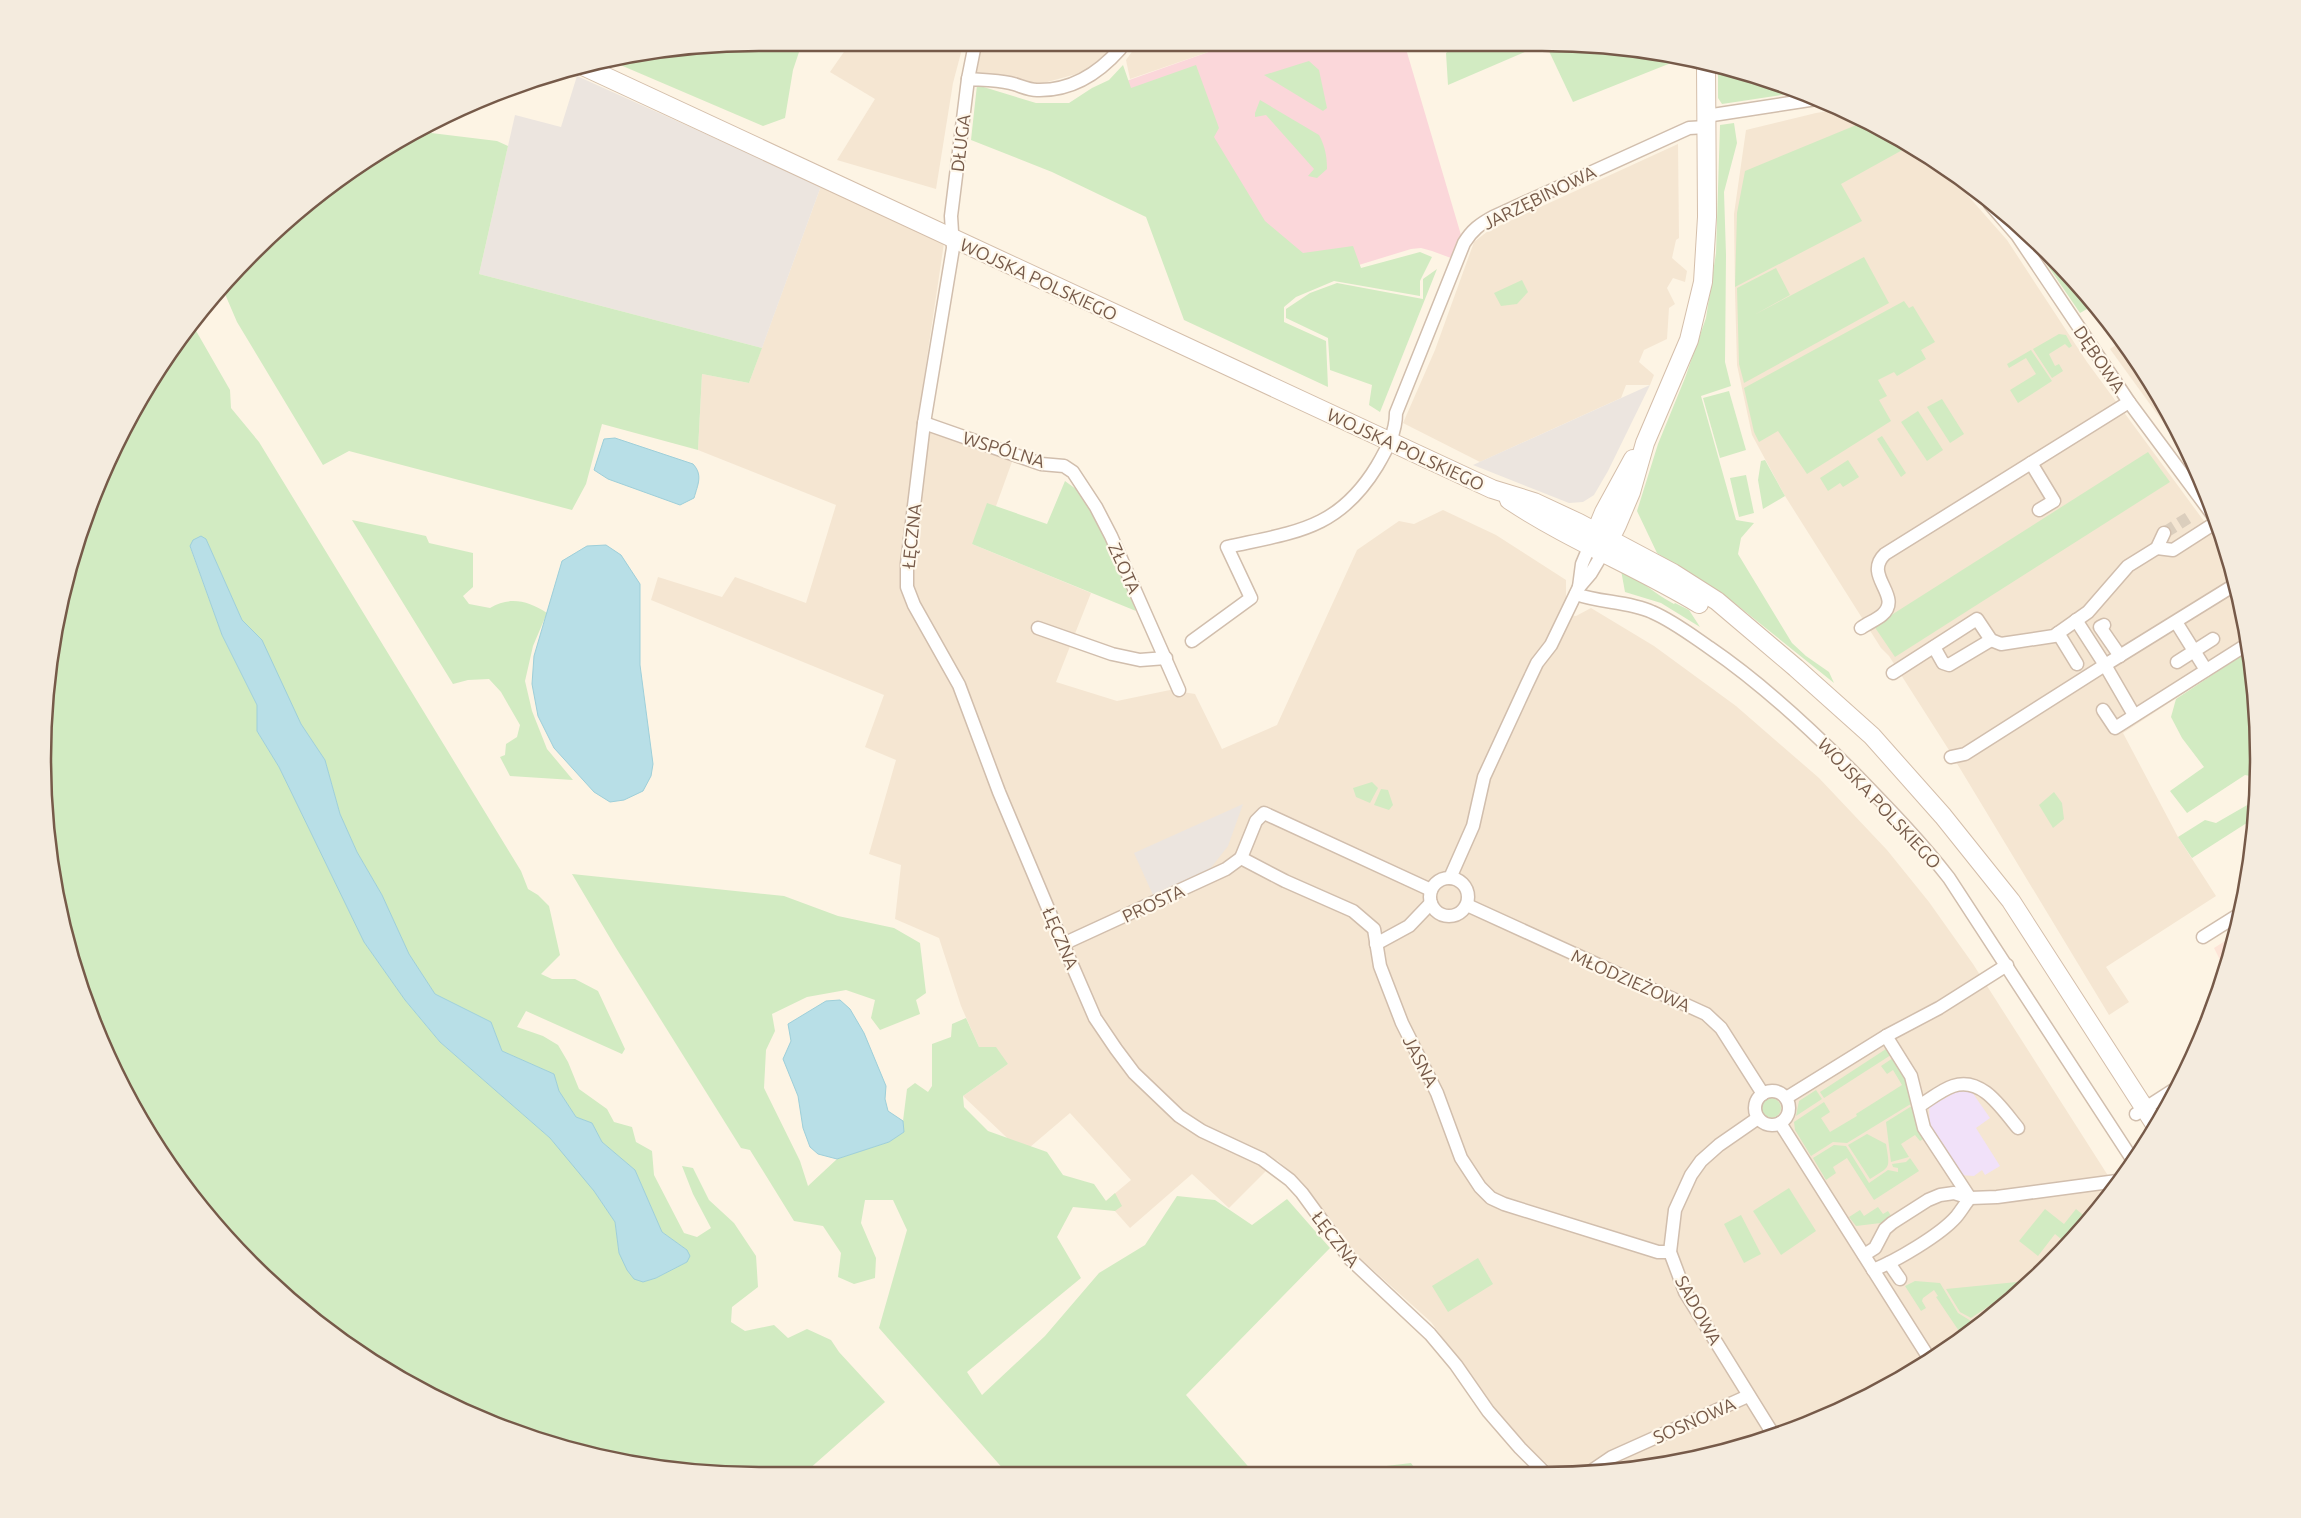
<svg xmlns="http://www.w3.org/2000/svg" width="2301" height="1518" viewBox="0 0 2301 1518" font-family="Ubuntu,sans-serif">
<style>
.residential{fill:#f5e6d2}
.commercial{fill:#fde4d7}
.industrial{fill:#ece5df}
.education{fill:#f1e1f9}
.medical{fill:#fbd7da}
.green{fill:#d2ebc2;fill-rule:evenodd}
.water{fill:#b8dfe7;stroke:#9ecfd9}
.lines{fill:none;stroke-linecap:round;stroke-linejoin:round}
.street-tunnel{stroke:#dbcebd;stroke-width:12;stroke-dasharray:12 6;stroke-linecap:butt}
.street-casing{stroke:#d1bead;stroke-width:15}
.secondary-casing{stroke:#d4beaa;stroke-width:20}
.street{stroke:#fff;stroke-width:12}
.secondary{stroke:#fff;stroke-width:18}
.labels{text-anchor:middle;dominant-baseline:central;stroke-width:4.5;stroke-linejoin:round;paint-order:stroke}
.street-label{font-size:18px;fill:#765a49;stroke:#fff8eb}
.rim{fill:none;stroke:#765a49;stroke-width:2.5}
</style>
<rect width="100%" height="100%" fill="#fdf4e4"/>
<g class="residential">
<path d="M846 49H962L953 83 936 189 837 160 875 99 830 72Z"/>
<path d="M979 49H1113L1091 70 1040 84H1007L973 81Z"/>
<path d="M1134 49H1217L1130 79 1126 60Z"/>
<path d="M1842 109 1859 116 1955 181 2007 240 2087 362 2226 551 2234 574 2247 652 2123 733 2178 837 2216 896 2106 967 2129 1002 2109 1015 1947 747 1889 656 1881 648 1785 496 1752 435 1737 365 1735 292 1734 214 1746 130 1816 113Z"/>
<path d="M1678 144 1679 238 1676 240 1672 258 1687 271 1685 282 1673 278 1667 288 1675 304 1669 308 1667 339 1644 350 1639 362 1654 375 1650 385H1626L1621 398 1480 462 1403 423 1435 350 1474 242 1488 231Z"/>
<path d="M821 186 944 243 917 425 1013 459 996 506 972 544 1091 593 1056 682 1117 701 1170 690 1195 694 1222 749 1277 725 1357 550 1399 521 1414 524 1443 510 1496 535 1566 580V615L1576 616 1591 608 1654 646 1736 706 1819 778 1887 850 1929 902 1973 964 2114 1185 2081 1232 1978 1328 1859 1402 1727 1451 1589 1474H1558L1525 1444 1494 1408 1431 1322 1352 1251 1302 1182 1277 1160 1229 1208 1192 1174 1130 1228 1106 1201 1131 1180 1070 1113 1023 1153 963 1096 1008 1064 979 1047 961 1006 939 938 895 919 901 865 869 854 896 760 865 747 884 695 651 600 658 577 722 597 735 577 806 603 836 505 698 450 702 374 749 383Z"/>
<path d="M2122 341 2185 442 2192 462 2110 349Z"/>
</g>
<path class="commercial" d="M2233 936 2225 970 2214 948Z"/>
<g class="industrial">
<path d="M577 76 821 186 762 348 479 274 515 115 561 127Z"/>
<path d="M1650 385 1608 471 1594 495 1583 502 1569 503 1473 465Z"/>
<path d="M1243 804 1228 846 1210 869 1153 895 1134 853Z"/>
</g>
<path class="education" d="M1958 1091 1972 1092 1990 1118 1976 1128 2000 1166 1985 1175 1982 1170 1974 1176 1960 1175 1930 1128 1929 1107Z"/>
<path class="medical" d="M1217 49H1406L1461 235 1459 261 1432 251 1421 248 1411 249 1189 317 1118 84Z"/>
<g class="green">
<path d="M665 49H800L793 70 785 118 763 126 611 61Z"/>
<path d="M1451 49H1532L1448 85 1446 53Z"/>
<path d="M1548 49H1636L1681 59 1573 102Z"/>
<path d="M1309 61 1319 70 1327 108 1323 111 1264 75Z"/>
<path d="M1123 65 1131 88 1196 65 1219 128 1214 137 1265 221 1303 253 1353 246 1361 268 1420 252 1432 257 1420 281V296L1334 281 1296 297 1284 307V322L1326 341 1328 387 1184 320 1146 217 1052 172 971 140 977 85 1036 103H1069L1092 88 1109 80Z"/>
<path d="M1718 68 1772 80 1801 92 1722 104 1718 98Z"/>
<path d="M1260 100 1319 135C1325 146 1327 156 1327 169L1317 178 1308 176 1314 169 1266 115 1255 117V113Z"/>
<path d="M1866 121 1906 148 1841 184 1862 221 1735 287 1737 213 1745 171Z"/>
<path d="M1734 123 1737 143 1724 192 1726 255 1725 362 1731 386 1701 396 1736 520 1754 523 1741 538 1738 554 1792 643 1806 656 1829 672 1834 683 1732 601 1657 553 1637 511 1658 444 1685 378 1706 318 1716 253 1720 125Z"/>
<path d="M423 132 497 141 508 146 479 274 762 348 749 383 702 374 698 450 602 424 586 484 572 510 349 451 323 465 237 322 222 287 253 252 361 163Z"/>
<path d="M2032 239 2094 305 2080 313 2031 241Z"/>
<path d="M1864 257 1889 303 1744 383 1739 364 1737 288 1776 268 1790 295 1754 315Z"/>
<path d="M1437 269 1380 412 1369 405 1372 385 1330 370 1328 338 1286 318V309L1310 293 1337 283 1423 299V279Z"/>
<path d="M1522 280 1528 292 1517 304 1501 306 1494 293Z"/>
<path d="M1904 301 1909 308 1913 306 1935 342 1921 350 1926 359 1897 376 1894 372 1878 380 1887 396 1879 400 1891 421 1807 474 1778 431 1759 442 1754 432 1744 388Z"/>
<path d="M191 322 230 390 231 408 259 442 521 871 528 889 538 895 549 906 560 955 541 974 552 979H575L598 991 625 1049 622 1054 526 1011 517 1027 543 1036 558 1045 568 1062 579 1089 607 1109 614 1122 632 1127 636 1142 652 1151 654 1175 684 1233 697 1237 711 1228 693 1194 682 1166 693 1168 709 1200 734 1223 756 1256 758 1287 732 1307 731 1322 745 1331 774 1325 788 1338 807 1329 831 1340 839 1352 885 1402 808 1470 665 1469 573 1451 442 1402 286 1297 191 1195 138 1117 97 1033 56 899 44 712 56 619 97 485ZM206 539 242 620 281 684 301 724 325 760 340 814 357 852 382 895 409 954 435 994 491 1022 502 1051 554 1074 559 1091 576 1117 592 1123 602 1142 635 1170 662 1232 687 1250V1262L656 1278 643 1282 619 1253 615 1222 594 1191 570 1161 550 1138 440 1042 405 1000 364 942 279 767 257 731V705L222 635 190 547Z"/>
<path d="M2059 334 2066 335 2072 346 2069 348 2065 344 2049 354 2055 366 2059 364 2063 371 2052 378 2033 349Z"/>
<path d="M2031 350 2052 381 2018 403 2010 390 2036 374 2026 358 2009 368 2007 364Z"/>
<path d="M1729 391 1746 450 1720 458 1703 398Z"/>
<path d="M1942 399 1964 434 1950 443 1927 407Z"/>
<path d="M1918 411 1943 450 1927 461 1901 422Z"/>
<path d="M1882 436 1906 473 1901 477 1877 439Z"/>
<path d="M2148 452 2170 482 1895 657 1874 626Z"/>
<path d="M1765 460 1785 496 1763 509 1758 480 1761 461Z"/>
<path d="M1848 460 1859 477 1843 487 1840 483 1828 491 1820 478Z"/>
<path d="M1746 475 1754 513 1739 517 1730 478Z"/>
<path d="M1065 481 1080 492 1105 534 1136 611 972 544 987 503 1047 524Z"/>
<path d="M352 520 426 536 429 543 473 553V587L463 596 469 604 490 608C510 596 528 601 547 613L533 646 525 681 532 711 547 749 573 780 510 776 500 757 505 755 506 744 517 737 520 725 501 692 489 679 468 680 453 684Z"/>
<path d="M1621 570C1641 580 1655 594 1674 604L1675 603 1689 610 1700 627 1661 603 1625 592Z"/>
<path d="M2247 652 2257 712 2255 777 2245 775 2187 813 2170 791 2204 767 2182 738 2171 717 2176 699Z"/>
<path d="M1372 782 1378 788 1370 803 1356 797 1353 788Z"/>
<path d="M1381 789 1388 790 1393 805 1389 810 1374 805Z"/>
<path d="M2054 792 2062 803 2064 819 2053 828 2039 805Z"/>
<path d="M2254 799 2253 819 2192 858 2178 837 2205 820 2216 823 2249 804Z"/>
<path d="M572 874 784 896 838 916 894 928 920 943 926 993 916 1000 920 1014 880 1030 871 1018 875 1000 846 990 807 997 772 1014 775 1031 766 1050 764 1088 800 1161 808 1186 837 1159 889 1142 904 1132 903 1121 907 1089 915 1083 928 1092 932 1086V1044L951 1037 952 1024 966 1018 979 1047H996L1008 1064 963 1096 964 1107 988 1131 1047 1152 1063 1175 1094 1184 1106 1201 1115 1193 1122 1206 1115 1211 1073 1207 1057 1237 1081 1278 967 1372 982 1395 1045 1336 1099 1273 1145 1245 1177 1196 1215 1200 1252 1225 1287 1199 1330 1248 1186 1395 1253 1472 1005 1471 879 1328 907 1230 893 1200H865L861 1223 876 1258 875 1278 854 1284 838 1277 841 1253 823 1226 794 1221 750 1150 741 1148 616 948Z"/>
<path d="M1883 1043 1894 1053 1824 1098 1820 1092 1886 1049Z"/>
<path d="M1896 1056 1909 1078 1914 1102 1847 1143 1833 1142 1811 1156 1795 1130 1794 1122 1824 1102 1830 1112 1821 1118 1830 1132 1857 1116 1856 1114 1902 1085 1893 1070 1887 1074 1881 1066Z"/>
<path d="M1816 1090 1822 1099 1796 1116 1799 1101Z"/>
<circle cx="1771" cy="1108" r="10"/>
<path d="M1915 1104 1926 1137 1920 1141 1915 1135 1901 1144 1909 1157 1891 1162 1886 1122Z"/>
<path d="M1867 1134 1886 1144C1890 1169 1891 1166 1870 1179L1848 1145Z"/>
<path d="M1834 1145 1846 1146 1869 1183 1888 1170 1898 1172V1168L1893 1167 1892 1164 1906 1162 1910 1158 1919 1171 1874 1200 1847 1158 1833 1167 1836 1173 1826 1180 1813 1158Z"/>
<path d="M1789 1188 1816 1231 1781 1255 1753 1211Z"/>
<path d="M1878 1207 1883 1214 1888 1211 1893 1219 1889 1222 1856 1226 1849 1217 1860 1210 1864 1216Z"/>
<path d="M2045 1209 2064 1224 2076 1209 2089 1220 2067 1244 2055 1234 2038 1256 2019 1241Z"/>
<path d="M1741 1215 1761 1254 1744 1263 1724 1224Z"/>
<path d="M1478 1258 1493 1284 1448 1312 1432 1286Z"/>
<path d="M1915 1281 1940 1283 1958 1313 1971 1321 2006 1299 2007 1301 1978 1328 1963 1337 1936 1297 1938 1296 1934 1290 1923 1298 1922 1301 1926 1308 1921 1311 1905 1286Z"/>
<path d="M2027 1281 1971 1318 1960 1312 1946 1289Z"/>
<path d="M1411 1463 1418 1473H1367L1378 1467Z"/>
</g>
<g class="water">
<path d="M615 438 693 464C703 475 698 484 694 498L680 505 608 479 594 470 604 439Z"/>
<path d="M201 536 206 539 242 620 262 640 301 724 325 760 340 814 357 852 382 895 409 954 435 994 491 1022 502 1051 554 1074 559 1091 576 1117 592 1123 602 1142 635 1170 662 1232 687 1250 690 1256 687 1262 656 1278 643 1282 634 1279 627 1270 619 1253 615 1222 594 1191 550 1138 440 1042 405 1000 364 942 279 767 257 731V705L222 635 190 546 193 540Z"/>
<path d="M606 545 621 555 640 584V665L653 764 651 776 643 791 624 800 610 802 594 792 554 748 538 716 532 684 534 656 562 561 587 546Z"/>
<path d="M840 1000 850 1009 864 1033 886 1086 885 1099 888 1111 903 1121 904 1132 889 1142 837 1159 818 1154 810 1147 803 1128 798 1096 783 1059 791 1041 788 1024 826 1001Z"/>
</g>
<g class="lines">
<path class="street-tunnel" d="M2164 533 2188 518"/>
<defs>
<g id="street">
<path d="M974 49 968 79 951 216 953 248 924 423 907 564V587L914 605 959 685 999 792 1063 944 1095 1018 1116 1049 1134 1073 1179 1116 1202 1131 1262 1159 1290 1180 1302 1193 1350 1259 1430 1334 1456 1365 1488 1411 1520 1448 1546 1474"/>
<path d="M968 79C982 80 997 80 1010 83 1019 85 1028 90 1037 90 1071 91 1098 74 1120 49"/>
<path d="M1706 116 1816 99"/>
<path d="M1990 204 2017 235 2129 402 2212 514"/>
<path d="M924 423 1041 464 1064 466 1073 472 1096 507 1111 536 1179 690"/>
<path d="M2031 463 2054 501 2039 510"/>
<path d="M2157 548 2173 550 2215 523"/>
<path d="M1579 587 1582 564 1590 545"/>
<path d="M1576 594C1600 603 1628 601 1652 612 1673 621 1691 635 1710 648 1764 685 1812 730 1858 777 1890 810 1921 842 1949 878L2132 1159"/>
<path d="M2076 620 2105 665 2236 584"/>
<path d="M2176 622 2206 670"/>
<path d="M2104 625 2100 627 2120 656"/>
<path d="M1038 628 1112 654 1140 660 1166 658"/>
<path d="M1861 628C1868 623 1876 620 1882 615 1904 596 1862 576 1885 554L2129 402"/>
<path d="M2058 633 2077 664"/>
<path d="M1192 641 1251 598 1227 547C1295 532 1338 530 1377 466 1387 449 1396 432 1396 413L1464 243C1472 230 1480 224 1493 217L1689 128 1706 127"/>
<path d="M1934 647 1943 663 1949 665 1991 640"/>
<path d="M2177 662 2213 639"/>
<path d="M1893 673 1977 619 1991 640 2001 644 2054 636 2088 612 2128 566 2157 548 2164 533"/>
<path d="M2103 710 2115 728 2246 645"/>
<path d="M1951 757 1965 754 2105 665 2134 715"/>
<path d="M1241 858 1285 881 1353 911 1374 929 1380 966 1402 1023 1437 1093 1461 1158 1480 1187 1491 1198 1504 1204 1658 1252H1670"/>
<path d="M1241 858 1256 821 1264 813 1431 890"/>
<path d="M1450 878 1473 826 1484 777 1527 684 1537 663 1551 645 1579 587 1591 573 1604 551"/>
<circle cx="1449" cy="897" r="19"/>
<path d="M1467 905 1706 1014 1721 1028 1763 1094"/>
<path d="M2203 937 2238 915"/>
<path d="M1063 944 1226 869 1241 858"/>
<path d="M1376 944 1409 926 1431 903"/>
<path d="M1886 1036 1911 1076 1924 1128 1970 1198"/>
<circle cx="1772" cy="1108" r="17"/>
<path d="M1786 1098 1886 1036 1939 1008 2007 965"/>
<path d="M1919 1106C1929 1100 1941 1090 1953 1086 1982 1076 2002 1109 2018 1128"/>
<path d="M2136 1114 2175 1089"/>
<path d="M1758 1118 1719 1145 1701 1161 1691 1175 1675 1210 1670 1252 1685 1292 1773 1434"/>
<path d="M1780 1123 1929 1358"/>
<path d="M1864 1255 1875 1248 1885 1229 1892 1223 1928 1200 1940 1195 1954 1193 1970 1198 1997 1197 2117 1181"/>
<path d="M1889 1263 1900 1279"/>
<path d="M1873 1270C1896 1261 1940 1235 1956 1217 1961 1211 1965 1204 1970 1198"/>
<path d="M1587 1474 1612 1457 1748 1396"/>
</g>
<g id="secondary">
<path d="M585 67 1492 489 1534 502 1579 523 1673 573 1717 601 1796 668 1872 736 1943 816 2011 901 2156 1126"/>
<path d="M1509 500C1569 540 1638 567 1699 604"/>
<path d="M1592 541 1604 512 1633 459"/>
<path d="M1604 551 1617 525 1631 492 1645 443 1689 340 1703 282 1707 217 1706 65"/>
</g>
</defs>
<use href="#street" class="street-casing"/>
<use href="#secondary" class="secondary-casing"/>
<use href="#street" class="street"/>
<use href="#secondary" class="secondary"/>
</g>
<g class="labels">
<g class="street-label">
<text transform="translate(960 143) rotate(-83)">DŁUGA</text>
<text transform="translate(1539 197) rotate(-26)">JARZĘBINOWA</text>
<text transform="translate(1039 279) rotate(25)">WOJSKA POLSKIEGO</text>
<text transform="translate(2100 359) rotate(56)">DĘBOWA</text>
<text transform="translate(1004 449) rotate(17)">WSPÓLNA</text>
<text transform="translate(1406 449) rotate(25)">WOJSKA POLSKIEGO</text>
<text transform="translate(911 536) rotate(-84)">ŁĘCZNA</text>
<text transform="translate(1125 568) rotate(66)">ZŁOTA</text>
<text transform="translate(1880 803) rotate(47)">WOJSKA POLSKIEGO</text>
<text transform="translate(1153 903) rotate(-25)">PROSTA</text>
<text transform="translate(1061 938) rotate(67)">ŁĘCZNA</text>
<text transform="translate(1631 980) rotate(24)">MŁODZIEŻOWA</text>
<text transform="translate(1421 1061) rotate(63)">JASNA</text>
<text transform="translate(1336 1239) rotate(52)">ŁĘCZNA</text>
<text transform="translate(1699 1310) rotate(61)">SADOWA</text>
<text transform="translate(1694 1420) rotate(-24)">SOSNOWA</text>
</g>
</g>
<path d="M0 0H2301V1518H0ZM759 51H1542A708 708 0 0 1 2250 759V759A708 708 0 0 1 1542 1467H759A708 708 0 0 1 51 759V759A708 708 0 0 1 759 51Z" fill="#f4ebde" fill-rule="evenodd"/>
<path class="rim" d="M759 51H1542A708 708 0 0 1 2250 759V759A708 708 0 0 1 1542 1467H759A708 708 0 0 1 51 759V759A708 708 0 0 1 759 51Z"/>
</svg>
